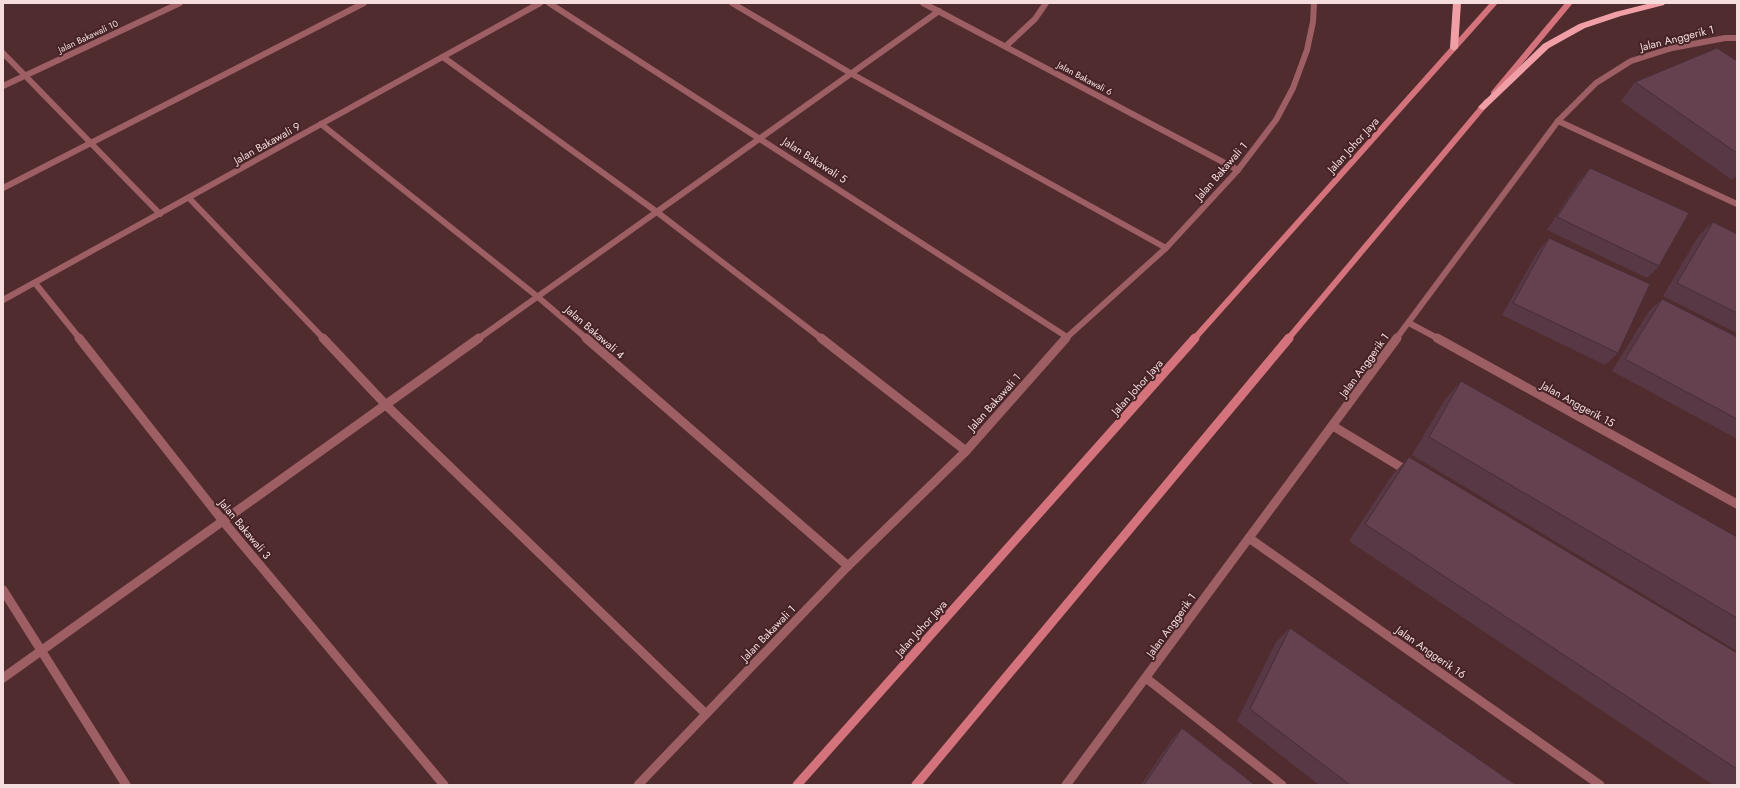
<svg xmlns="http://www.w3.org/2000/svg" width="1740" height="788" viewBox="0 0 1740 788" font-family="Jost,sans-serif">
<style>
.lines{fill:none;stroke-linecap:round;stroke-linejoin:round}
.service-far1{stroke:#9e5f64;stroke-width:6}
.service{stroke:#9e5f64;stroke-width:9}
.minor-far1{stroke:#9e5f64;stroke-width:6}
.minor{stroke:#9e5f64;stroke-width:9}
.secondary-far1{stroke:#d5737c;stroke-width:6}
.secondary{stroke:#d5737c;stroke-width:9}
.trunk{fill:#f09fa6;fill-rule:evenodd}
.wall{fill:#573844}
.shaded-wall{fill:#472e37}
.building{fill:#65414f;stroke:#472e37}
.labels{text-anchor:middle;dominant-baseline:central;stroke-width:4;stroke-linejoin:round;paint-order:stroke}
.far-street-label{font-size:9px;fill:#f5ddde;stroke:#452225}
.street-label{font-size:11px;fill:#f5ddde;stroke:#452225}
</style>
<rect width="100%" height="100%" fill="#512c2f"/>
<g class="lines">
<g class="service-far1">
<path d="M732 3 852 74 1166 248"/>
<path d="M3 53 160 214"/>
<path d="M443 57 657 212 822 339"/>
<path d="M3 188 364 3"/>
<path d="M189 198 324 339"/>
<path d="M478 339 939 11"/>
</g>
<g class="service">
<path d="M323 338 386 405 706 714"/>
<path d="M821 338 966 451"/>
<path d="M1333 426 1409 472"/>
<path d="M3 590 126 785"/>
<path d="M3 678 479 338"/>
<path d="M1146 678 1282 785"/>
</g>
<g class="minor-far1">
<path d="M549 3 1067 337"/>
<path d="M923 3 1238 170"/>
<path d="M1006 46 1035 19 1046 3"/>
<path d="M3 86 180 3"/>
<path d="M1558 121 1737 204"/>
<path d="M321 124 538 297 587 339"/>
<path d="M35 283 80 339"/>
<path d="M3 300 540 3"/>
<path d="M1409 323 1439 339"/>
<path d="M1065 339 1166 248 1238 170 1276 120 1293 88 1307 50 1313 22 1314 3"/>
<path d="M1396 339 1558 121 1596 83 1631 61 1672 48 1725 38H1737"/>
</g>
<g class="minor">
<path d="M79 338 223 521 444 785"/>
<path d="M586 338 848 566"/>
<path d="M1437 338 1737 504"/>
<path d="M1249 538 1600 785"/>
<path d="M638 785 848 566 966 451 1066 338"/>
<path d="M1066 785 1397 338"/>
</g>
<g class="secondary-far1">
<path d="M1494 93 1569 3"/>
<path d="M1194 339 1494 3"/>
<path d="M1288 339 1487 102"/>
</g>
<g class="secondary">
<path d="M797 785 1195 338"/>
<path d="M916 785 1289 338"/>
</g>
<g class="trunk">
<path d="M1453 3H1461L1458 48 1454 51 1450 48Z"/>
<path d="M1651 3H1665L1664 5 1621 16 1585 28 1549 48 1485 109 1482 110 1478 107 1543 44 1579 24 1615 12Z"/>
</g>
</g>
<g class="wall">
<path d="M1737 61V178L1732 180 1621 101 1635 82Z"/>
<path d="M1590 168 1659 266 1647 278 1547 230 1579 181Z"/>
<path d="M1713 222 1737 234V333L1663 296 1699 235Z"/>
<path d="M1549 238 1618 353 1605 365 1502 315 1538 251Z"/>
<path d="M1662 299 1737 337V439L1612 371 1649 311Z"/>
<path d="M1461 381 1737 537V651L1412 455 1444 401Z"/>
<path d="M1409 457 1737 653V785H1713L1349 541 1392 475Z"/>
<path d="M1290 628 1516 785H1319L1237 721 1276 642Z"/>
<path d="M1182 728 1255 785H1141L1173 738Z"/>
</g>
<path class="shaded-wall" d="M1737 175V178L1732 180Z"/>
<g class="building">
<path d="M1717 48 1737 61V153L1635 82Z"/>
<path d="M1590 168 1689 213 1659 266 1557 217Z"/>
<path d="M1713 222 1737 234V313L1677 283Z"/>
<path d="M1549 238 1650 284 1618 353 1513 303Z"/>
<path d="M1662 299 1737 337V419L1625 359Z"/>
<path d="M1461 381 1737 537V618L1429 437Z"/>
<path d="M1409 457 1737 653V769L1365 524Z"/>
<path d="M1290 628 1516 785H1350L1250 709Z"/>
<path d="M1182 728 1255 785H1144Z"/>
</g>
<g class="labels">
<g class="far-street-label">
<text transform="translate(88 36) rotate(-25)">Jalan Bakawali 10</text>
<text transform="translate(1085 78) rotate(28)">Jalan Bakawali 6</text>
</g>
<g class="street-label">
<text transform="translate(1677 38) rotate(-14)">Jalan Anggerik 1</text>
<text transform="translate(267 143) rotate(-29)">Jalan Bakawali 9</text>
<text transform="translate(1353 145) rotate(-48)">Jalan Johor Jaya</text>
<text transform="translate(815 160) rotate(33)">Jalan Bakawali 5</text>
<text transform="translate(1221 171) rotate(-49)">Jalan Bakawali 1</text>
<text transform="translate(595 332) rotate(41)">Jalan Bakawali 4</text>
<text transform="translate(1364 365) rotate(-54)">Jalan Anggerik 1</text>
<text transform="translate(1137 387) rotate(-48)">Jalan Johor Jaya</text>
<text transform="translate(994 402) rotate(-48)">Jalan Bakawali 1</text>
<text transform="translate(1578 404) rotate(29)">Jalan Anggerik 15</text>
<text transform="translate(245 529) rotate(50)">Jalan Bakawali 3</text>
<text transform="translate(1171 625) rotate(-54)">Jalan Anggerik 1</text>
<text transform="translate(921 628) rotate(-48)">Jalan Johor Jaya</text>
<text transform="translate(768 633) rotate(-46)">Jalan Bakawali 1</text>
<text transform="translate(1431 652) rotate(35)">Jalan Anggerik 16</text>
</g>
</g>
<rect width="1740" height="788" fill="none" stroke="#f5ddde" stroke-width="8"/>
</svg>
